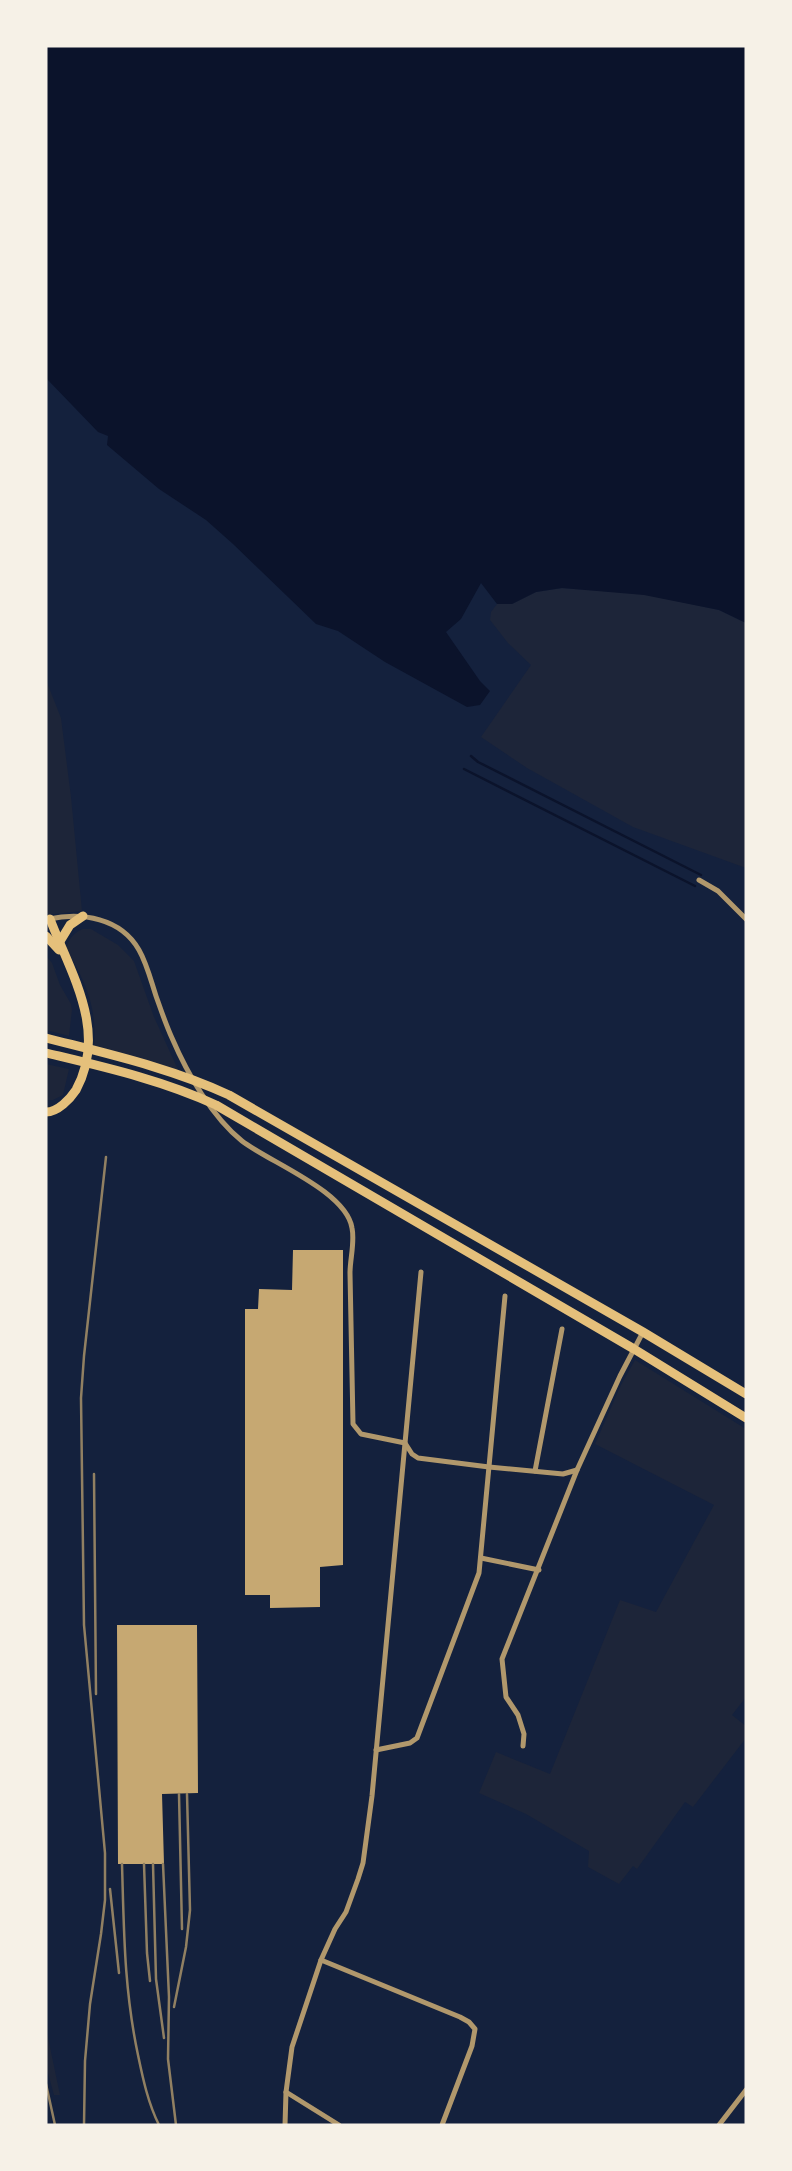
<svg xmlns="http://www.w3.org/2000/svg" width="792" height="2171" viewBox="0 0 792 2171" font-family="'IBM Plex Sans',sans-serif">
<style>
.green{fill:#1d2539}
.water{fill:#0b132b}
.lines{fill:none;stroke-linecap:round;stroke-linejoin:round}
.stream{stroke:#0b132b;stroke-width:2.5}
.building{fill:#c6a872}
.minor{stroke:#b1986c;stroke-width:5}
.primary{stroke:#e5c07b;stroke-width:9}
.rail{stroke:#918062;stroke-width:2.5}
</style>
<rect width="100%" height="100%" fill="#14213d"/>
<g class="green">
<path d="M562 588 644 594 719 610 746 623V868L633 827 527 768 481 737 531 665 508 643 490 620 491 612 497 604H512L536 592Z"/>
<path d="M46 680 61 718 71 797 82 911 46 915Z"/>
<path d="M83 929H91L118 945 134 961 154 1017 180 1074 94 1046C97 1007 86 982 66 949 69 939 73 933 83 929Z"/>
<path d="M46 956 52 963 60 985 71 1004 72 1010 69 1036 46 1030Z"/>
<path d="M46 1064 69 1069 63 1095 53 1100H46Z"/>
<path d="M635 1360 746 1429V1697L732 1715 746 1726V1738L693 1807 685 1802 637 1869 633 1866 619 1884 588 1867 589 1851 526 1814 479 1793 496 1752 550 1774 620 1600 656 1612 714 1505 595 1444 621 1385Z"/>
<path d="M46 2028 60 2095H54L46 2066Z"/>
</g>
<path class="water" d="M46 46H746V623L719 610 644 595 562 588 536 592 512 604H497L481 583 461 619 446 632 480 681 490 691 480 705 467 707 385 662 338 631 316 624 233 544 206 520 159 489 107 445 108 436 98 432 46 378Z"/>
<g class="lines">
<g class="stream">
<path d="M471 756 478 762 701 875"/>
<path d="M464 769 695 886"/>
</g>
</g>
<g class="building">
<path d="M293 1250H343V1565L320 1567V1607L270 1608V1595H245V1309H258L259 1289 292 1290Z"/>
<path d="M117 1625H197L198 1793 162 1794 164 1864H118Z"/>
</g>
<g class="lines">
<g class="minor">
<path d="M699 880 718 891 746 919"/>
<path d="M49 919C82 912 121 918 139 950 147 964 151 981 156 996 161 1010 166 1025 172 1038 187 1073 212 1117 242 1141 269 1162 346 1191 352 1228 355 1242 350 1259 350 1273 351 1323 352 1374 353 1424L361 1434 405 1443 412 1454 418 1458 489 1467 563 1474 577 1470"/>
<path d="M535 1471 562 1329"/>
<path d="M481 1558 539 1570"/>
<path d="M523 1746 524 1734 518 1715 506 1697 502 1659 577 1470 620 1376 643 1332"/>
<path d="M376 1750 410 1743 417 1738 479 1573 505 1296"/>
<path d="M321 1960 460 2017 469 2022 475 2029 472 2046 442 2125"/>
<path d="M286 2092 339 2125"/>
<path d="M285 2125 286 2092 292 2047 321 1960 335 1929 346 1912 358 1879 363 1863 372 1796 421 1272"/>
<path d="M719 2125 746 2090"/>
</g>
<g class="primary">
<path d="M46 936 59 950"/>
<path d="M59 943 70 925 83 916"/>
<path d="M46 1038C108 1054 171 1068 229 1095L643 1332 746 1394"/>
<path d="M46 1053C104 1067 162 1080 216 1105L634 1349 746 1418"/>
<path d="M46 1112C58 1112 70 1099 76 1090 108 1031 71 974 50 919"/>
</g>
<g class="rail">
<path d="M94 1474 96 1694"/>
<path d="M179 1794 182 1929"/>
<path d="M122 1864C124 1931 124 1989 138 2055 143 2079 148 2103 159 2125"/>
<path d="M144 1864 147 1953 150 1981"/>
<path d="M153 1864 156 1979 164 2038"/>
<path d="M163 1864 169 1997 168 2059 176 2125"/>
<path d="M110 1889 119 1973"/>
<path d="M174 2007 186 1947 190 1910 187 1794"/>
<path d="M46 2084 55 2125"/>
<path d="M84 2125 85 2061 90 2004 101 1934 105 1900V1853L84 1625 81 1398 84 1356 106 1157"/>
</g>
</g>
<rect width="792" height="2171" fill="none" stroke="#f6f1e7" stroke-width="95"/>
</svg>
